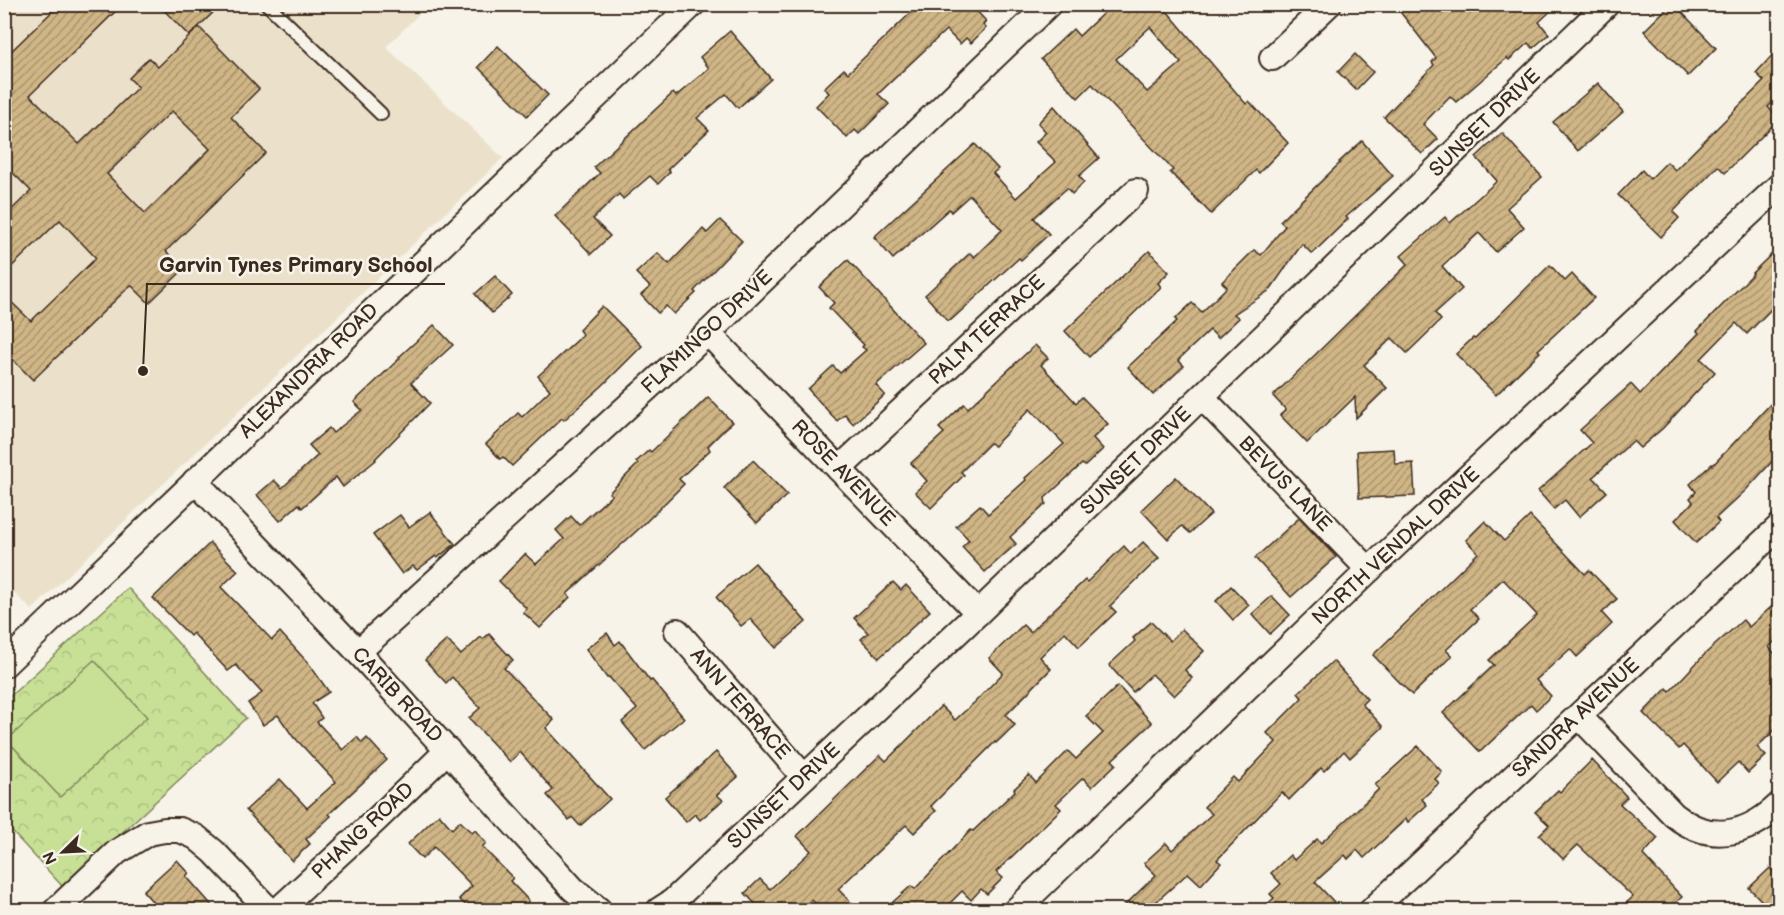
<svg xmlns="http://www.w3.org/2000/svg" width="1784" height="915" viewBox="0 0 1784 915" font-family="'Balsamiq Sans',sans-serif">
<style>
.built{fill:#ebe1cb}
.park{fill:url(#park-crowns);stroke:#81855a;stroke-width:1.5}
.pitch{fill:#c7e096;stroke:#81855a;stroke-width:1.5}
.building{fill:url(#building-hatch);stroke:#3b2a1e;stroke-width:1.5;fill-rule:evenodd}
.lines{fill:none;stroke-linecap:round;stroke-linejoin:round}
.lane-casing{stroke:#3b2a1e;stroke-width:16}
.street-casing{stroke:#3b2a1e;stroke-width:28}
.lane{stroke:#f7f3e8;stroke-width:12}
.street{stroke:#f7f3e8;stroke-width:24}
.labels{text-anchor:middle;dominant-baseline:central;stroke-width:5;stroke-linejoin:round;paint-order:stroke}
.street-label{font-size:20px;fill:#3b2a1e;stroke:#f7f3e8}
.leader{fill:none;stroke:#3b2a1e;stroke-width:2}
.callout-dot{fill:#3b2a1e;stroke:#f7f3e8;stroke-width:2}
.callout-label{font-size:21px;text-anchor:middle;font-weight:bold;fill:#3b2a1e;stroke:#f7f3e8;stroke-width:5;stroke-linejoin:round;paint-order:stroke}
</style>
<defs>
<pattern id="park-crowns" width="20" height="18" patternUnits="userSpaceOnUse" patternTransform="scale(1.5)"><rect width="20" height="18" fill="#c7e096"/><path d="M2 6a3 3 0 1 1 6 0M12 15a3 3 0 1 1 6 0" fill="none" stroke="#acc081"/></pattern>
<pattern id="building-hatch" width="6" height="6" patternUnits="userSpaceOnUse" patternTransform="scale(1.5)"><rect width="6" height="6" fill="#d0b686"/><path d="M-1 1l2-2M0 6l6-6M5 7l2-2" fill="none" stroke="#aa946d"/></pattern>
</defs>
<rect width="100%" height="100%" fill="#f7f3e8"/>
<filter id="ink" filterUnits="userSpaceOnUse"><feTurbulence type="fractalNoise" baseFrequency=".0167" numOctaves="2"/><feDisplacementMap in="SourceGraphic" scale="12" xChannelSelector="R" yChannelSelector="G"/><feConvolveMatrix kernelMatrix="1 2 1 2 8 2 1 2 1" color-interpolation-filters="sRGB"/></filter>
<g filter="url(#ink)">
<path class="built" d="M4 5H428L386 47 503 158 32 610 4 584Z"/>
<path class="park" d="M128 588 246 718 63 887 5 824V701Z"/>
<path class="pitch" d="M94 660 147 717 60 797 7 740Z"/>
<g class="building">
<path d="M60 4H123L30 95 79 144 138 87 129 78 149 58 158 67 199 27 259 89 231 117 266 153 166 251 183 270 149 303 131 285 33 380 4 351V295L31 321 96 258 60 220 4 274V217L31 191 4 164V58ZM172 111 210 149 145 213 107 174Z"/>
<path d="M158 4H222L189 36Z"/>
<path d="M920 4H970L986 21 983 25 986 28 971 43 966 38 960 44 946 30 878 94 889 104 859 134 855 130 847 138 816 106 829 93 824 88 844 69 848 73Z"/>
<path d="M1113 4H1161L1246 104 1249 101 1288 143 1259 173 1256 170 1211 214 1170 172 1173 170 1092 84 1078 98 1041 59 1073 29 1079 36ZM1150 27 1181 63 1147 92 1116 59Z"/>
<path d="M1394 4H1558L1539 22 1549 34 1533 48 1528 43 1509 60 1507 58 1456 102 1450 96 1423 124 1438 139 1422 154 1384 117 1434 65 1432 62 1436 58Z"/>
<path d="M1671 4H1674L1716 48 1688 76 1644 31Z"/>
<path d="M730 31 771 79 738 108 726 94 697 118 709 130 668 169 670 172 658 184 650 176 623 199 619 194 593 219 610 236 591 254 555 216 600 173 594 167 673 93 676 96 709 68 700 57Z"/>
<path d="M498 46 548 95 527 116 478 67Z"/>
<path d="M1779 48V96L1768 107 1779 119 1725 173 1718 166 1673 212 1679 218 1661 237 1618 195 1642 170 1650 179 1667 162 1675 170 1764 81 1756 73Z"/>
<path d="M1355 54 1373 72 1356 90 1338 72Z"/>
<path d="M1598 83 1623 112 1578 151 1553 122Z"/>
<path d="M1054 106 1099 158 1079 176 1084 182 1072 194 1067 188 1034 218 1049 234 1021 260 1019 258 973 300 951 320 948 321 925 295 970 253 974 257 1002 230 970 195 951 212 949 209 893 259 874 237 975 144 998 169 993 173 1016 198 1056 162 1036 142 1046 132 1038 123Z"/>
<path d="M1502 133 1542 177 1507 208 1524 227 1496 252 1479 233 1442 266 1462 289 1435 313 1441 320 1407 353 1392 338 1364 365 1387 388 1356 418 1355 397 1307 443 1280 415 1286 410 1273 396 1408 264 1401 256 1445 217 1450 223 1497 181 1476 157Z"/>
<path d="M1362 141 1393 176 1346 217 1348 219 1312 254 1302 244 1270 290 1234 314 1239 318 1218 338 1210 330 1178 360 1184 366 1153 395 1128 367 1177 321 1175 319 1192 303 1202 312 1227 287 1222 282 1254 250 1261 255 1285 226 1280 221 1340 163 1339 162Z"/>
<path d="M720 220 742 241 694 291 696 293 674 314 666 306 658 313 641 295 650 287 636 273 658 253 669 264 703 229 707 233Z"/>
<path d="M1779 247V301L1747 334 1736 323 1701 359 1715 372 1663 428 1640 448 1633 441 1593 477 1607 492 1579 517 1565 500 1554 509 1538 491 1592 443 1580 430 1631 384 1640 394 1699 333 1697 331 1753 274 1752 273Z"/>
<path d="M1149 251 1169 272 1158 283 1161 287 1089 357 1065 331Z"/>
<path d="M848 260 924 343 876 385 885 395 853 424 845 414 837 421 808 389 833 366 840 373 866 350 862 347 864 345 829 308 834 303 819 287Z"/>
<path d="M1550 265 1565 281 1572 274 1594 298 1538 350 1540 352 1496 395 1456 354 1473 338 1475 339Z"/>
<path d="M495 276 512 295 492 313 475 294Z"/>
<path d="M602 306 642 346 602 386 564 420 562 418 512 466 503 457 500 459 486 444 518 413 522 417 550 390 538 376 583 335 579 330Z"/>
<path d="M434 325 453 345 411 383 430 403 375 459 376 460 343 487 336 477 302 508 299 504 280 521 257 495 274 480 282 488 318 455 309 445 329 428 333 433 362 410 354 402 400 358 399 357Z"/>
<path d="M1035 345 1048 358 1041 365 1076 403 1082 397 1108 424 1093 438 1103 449 1085 466 1082 464 1045 498 1046 504 1010 537 1016 544 985 572 962 547 969 540 956 526 980 505 988 514 1026 480 1025 478 1064 444 1030 409 994 446 990 443 961 472 964 475 931 508 915 492 927 481 911 463 944 433 939 428 964 404 968 408Z"/>
<path d="M1779 395V454L1746 490 1716 518 1719 522 1696 543 1675 520 1693 502 1690 498 1696 492 1690 484 1712 464 1713 465Z"/>
<path d="M708 397 732 422 708 446 710 450 679 479 684 484 642 526 567 594 570 597 540 628 523 612 527 609 499 581 525 554 536 564 564 539 556 530 571 516 579 525 612 495 609 493 638 464 636 462 649 450 651 452Z"/>
<path d="M1394 449 1395 464 1413 463 1415 496 1359 498 1357 451Z"/>
<path d="M753 460 787 495 757 523 724 488Z"/>
<path d="M1176 477 1211 514 1190 533 1182 526 1168 539 1141 510Z"/>
<path d="M430 512 455 544 437 558 436 556 417 570 413 566 402 574 373 535 400 515 409 527Z"/>
<path d="M1530 516 1585 574 1589 570 1617 599 1602 613 1612 624 1577 657 1570 649 1536 680 1551 696 1536 710 1531 704 1480 752 1443 713 1494 665 1489 660 1537 615 1503 579 1470 609 1479 619 1446 650 1452 656 1412 695 1373 655 1478 553 1466 540 1485 521 1504 541Z"/>
<path d="M1299 518 1336 557 1291 597 1255 558Z"/>
<path d="M1143 542 1159 558 1110 606 1116 612 1079 647 1065 632 1040 657 1051 669 1006 715 1015 725 996 743 995 742 931 806 936 811 914 833 906 825 838 889 858 910H822L812 900 801 910H761L745 893 760 879 770 889 811 851 797 836 880 755 886 761 941 706 955 720 975 702 1003 673 989 658 1023 625 1030 632 1085 580 1087 582 1124 546 1131 554Z"/>
<path d="M210 543 238 571 221 587 272 640 280 632 309 664 329 692 312 703 322 718 317 722 343 750 357 737 362 743 367 738 387 760 329 814 331 816 306 839 310 844 292 861 246 810 280 779 307 808 336 782 295 738H294L278 715 263 725 248 703 262 693 236 665 228 671 193 633 190 636 153 598Z"/>
<path d="M755 563 806 622 776 648 750 619 741 626 716 597Z"/>
<path d="M893 582 901 590 906 585 930 611 879 658 861 639 868 633 854 618Z"/>
<path d="M1231 586 1249 605 1233 620 1216 601Z"/>
<path d="M1272 596 1290 615 1270 634 1252 614Z"/>
<path d="M1779 600V637L1769 647 1779 659V726L1757 747 1766 756 1748 773 1738 762 1717 782 1683 745 1679 749 1643 713 1667 688 1670 691 1706 653 1743 620 1749 627Z"/>
<path d="M1151 622 1170 641 1182 629 1204 651 1185 670 1192 678 1174 696 1152 674 1133 692 1109 665 1135 641 1133 638Z"/>
<path d="M607 633 615 645 620 641 650 681 652 680 684 718 645 750 622 722 637 709 609 677 607 678 586 649Z"/>
<path d="M489 634 513 660 504 668 554 720 546 728 610 799 580 826 572 817 569 820 547 795 553 790 520 752 510 762 469 718 480 708 452 677 446 683 425 660 447 640 461 655 481 637 483 639Z"/>
<path d="M1333 661 1367 699 1362 704 1383 727 1350 758 1344 751 1324 771 1321 768 1289 800 1282 792 1217 860 1221 863 1201 885 1188 873 1147 910H1120L1156 875 1144 863 1166 843 1172 850 1212 814 1204 807 1233 777 1238 782 1276 742 1267 733 1302 698 1298 693Z"/>
<path d="M1118 686 1152 723 1112 760 1116 764 1092 787 1083 778 1056 804 1061 809 996 872 1003 878 987 894 981 889 971 900 962 891 943 910H884L911 886 915 889 971 830 973 831 1015 791 1014 789 1029 775 1036 783 1068 751 1076 759 1103 733 1086 716Z"/>
<path d="M1418 746 1442 772 1435 779 1439 783 1422 799 1427 805 1408 822 1406 819 1364 858 1357 850 1348 859 1345 855 1315 882 1334 902 1325 910H1261L1274 898 1270 894 1281 884 1271 873 1290 855 1294 860 1317 839 1321 843 1379 789 1375 785Z"/>
<path d="M716 752 738 777 717 795 723 800 700 820 695 814 686 822 665 797Z"/>
<path d="M1592 760 1627 797 1620 804 1658 838 1643 855 1682 897 1667 910H1618L1633 897 1578 845 1563 859 1539 835 1549 825 1535 812 1558 790 1560 792Z"/>
<path d="M439 814 452 829 460 821 472 833 475 830 486 843 482 847 513 878 510 881 529 901 519 910H471L459 899 472 886 434 847 422 859 408 844Z"/>
<path d="M177 860 189 873 186 876 216 910H160L143 891Z"/>
<path d="M1770 868 1779 878V910H1771L1749 888Z"/>
</g>
<g class="lines">
<defs>
<path id="lane" d="M267 4 381 114"/>
<g id="street">
<path d="M1272 58 1329 4"/>
<path d="M708 333 978 613"/>
<path d="M1202 397 1369 570"/>
<path d="M839 469 1136 191"/>
<path d="M195 481 358 652 573 889 599 910"/>
<path d="M677 631 804 777"/>
<path d="M358 652 708 333 1049 4"/>
<path d="M4 665 693 4"/>
<path d="M1579 716 1674 815C1710 844 1748 835 1780 804"/>
<path d="M56 910 117 852 148 833 165 830H180L196 837 214 852 269 910"/>
<path d="M278 910 376 820 448 750"/>
<path d="M659 910 673 901 978 613 1607 4"/>
<path d="M1016 910 1369 570 1780 185"/>
<path d="M1372 910 1780 526"/>
</g>
</defs>
<use href="#lane" class="lane-casing"/>
<use href="#street" class="street-casing"/>
<use href="#lane" class="lane"/>
<use href="#street" class="street"/>
</g>
</g>
<g class="labels">
<g class="street-label">
<text transform="translate(1485 123) rotate(-44)">SUNSET DRIVE</text>
<text transform="translate(987 330) rotate(-43)">PALM TERRACE</text>
<text transform="translate(707 332) rotate(-43)">FLAMINGO DRIVE</text>
<text transform="translate(309 371) rotate(-44)">ALEXANDRIA ROAD</text>
<text transform="translate(1136 461) rotate(-44)">SUNSET DRIVE</text>
<text transform="translate(843 473) rotate(46)">ROSE AVENUE</text>
<text transform="translate(1285 484) rotate(46)">BEVUS LANE</text>
<text transform="translate(1396 546) rotate(-43)">NORTH VENDAL DRIVE</text>
<text transform="translate(397 695) rotate(47)">CARIB ROAD</text>
<text transform="translate(740 704) rotate(49)">ANN TERRACE</text>
<text transform="translate(1576 718) rotate(-43)">SANDRA AVENUE</text>
<text transform="translate(784 796) rotate(-43)">SUNSET DRIVE</text>
<text transform="translate(363 831) rotate(-43)">PHANG ROAD</text>
</g>
</g>
<path class="leader" d="M143 371L147 284H445"/>
<circle class="callout-dot" cx="143" cy="371" r="6"/>
<g class="callout-label">
<text x="296" y="272">Garvin Tynes Primary School</text>
</g>
<rect width="1784" height="915" fill="none" stroke="#f7f3e8" stroke-width="24"/>
<rect x="12" y="12" width="1760" height="891" fill="none" stroke="#3b2a1e" stroke-width="2" filter="url(#ink)"/>
<g transform="translate(63 852) rotate(246)" stroke="#f7f3e8" stroke-width="4.5" paint-order="stroke">
<path d="M0-4.5L10 22L0 15L-10 22Z" fill="#3b2a1e"/>
<text y="-9" font-size="16" font-weight="bold" text-anchor="middle" fill="#3b2a1e">N</text>
</g>
</svg>
